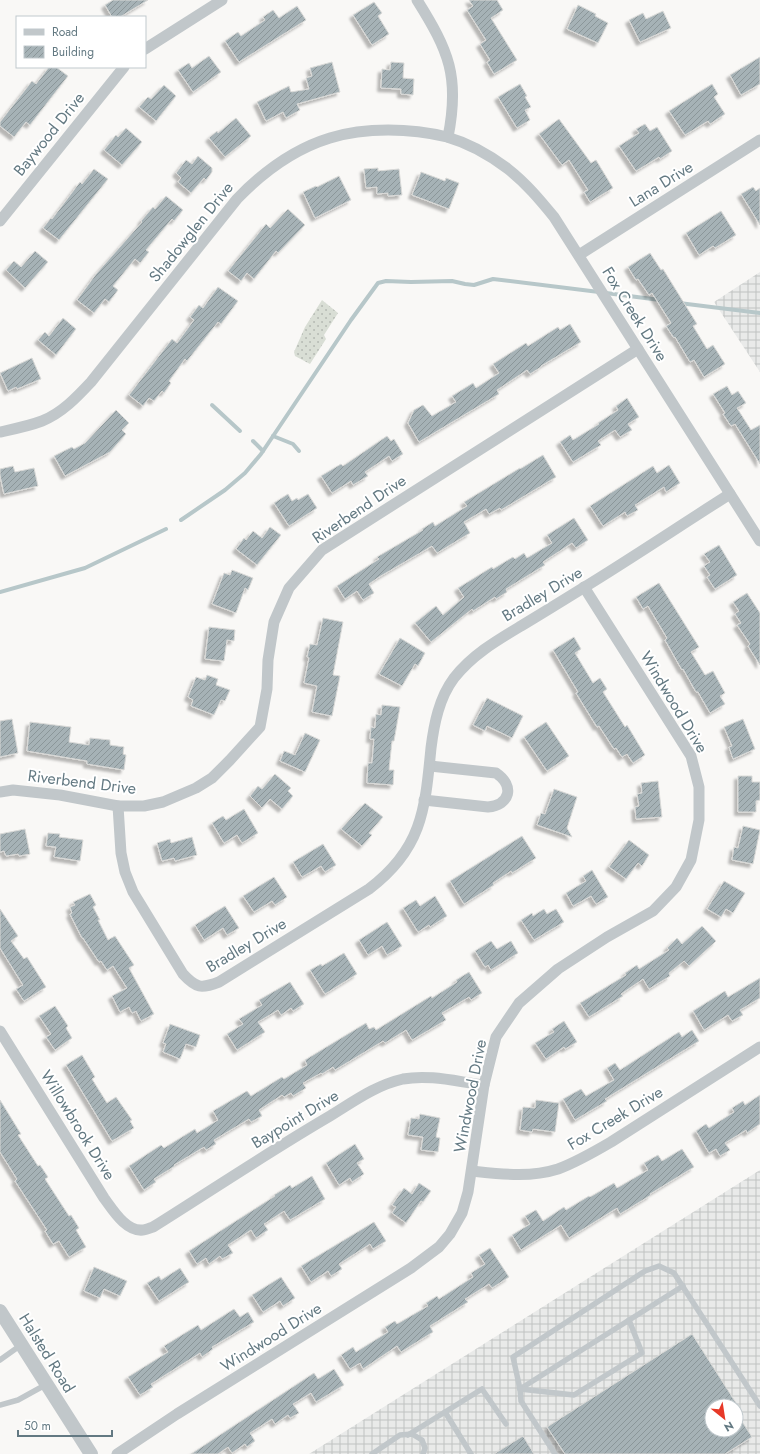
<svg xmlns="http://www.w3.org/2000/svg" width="760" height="1454" viewBox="0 0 760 1454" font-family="Jost,sans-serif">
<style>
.industrial{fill:url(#industrial-grid);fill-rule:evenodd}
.grass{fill:url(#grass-dots)}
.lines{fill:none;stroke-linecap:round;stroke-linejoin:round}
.stream{stroke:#b7c7c9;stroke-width:4}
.building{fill:url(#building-hatch);stroke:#dadad8;filter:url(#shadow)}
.service{stroke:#c1c7ca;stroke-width:5.5}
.minor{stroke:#c1c7ca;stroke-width:11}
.tertiary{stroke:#c1c7ca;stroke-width:14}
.labels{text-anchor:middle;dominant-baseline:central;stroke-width:4;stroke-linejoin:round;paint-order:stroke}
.street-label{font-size:16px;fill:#637982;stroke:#fff}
</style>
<defs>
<pattern id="industrial-grid" width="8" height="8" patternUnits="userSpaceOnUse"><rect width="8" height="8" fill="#e9eae9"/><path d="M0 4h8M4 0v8" fill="none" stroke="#c0c2c2"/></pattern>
<pattern id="grass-dots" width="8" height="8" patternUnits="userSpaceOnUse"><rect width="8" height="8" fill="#d9ded5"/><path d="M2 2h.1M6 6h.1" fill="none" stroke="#b4b9b2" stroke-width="1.8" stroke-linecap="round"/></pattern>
<pattern id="building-hatch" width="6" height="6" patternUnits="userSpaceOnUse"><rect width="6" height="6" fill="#a6b2b6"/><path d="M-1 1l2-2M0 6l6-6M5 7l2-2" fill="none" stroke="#8b9699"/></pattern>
<filter id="shadow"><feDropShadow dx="-3.5" dy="3.5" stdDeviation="1" flood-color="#0004"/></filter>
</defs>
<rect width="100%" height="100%" fill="#f9f8f6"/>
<g class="industrial">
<path d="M760 272V372L714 302Z"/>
<path d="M760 1170V1454H309ZM712 1406H736V1430H712Z"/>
</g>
<path class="grass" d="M322 300 338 313 324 335 326 339 310 364 295 356 294 352 305 327Z"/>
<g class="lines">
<g class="stream">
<path d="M606 293 660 300"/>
<path d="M679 303 760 313"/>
<path d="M212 405 240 431"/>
<path d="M273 436 293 444 299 451"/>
<path d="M253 441 263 451"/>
<path d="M181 520 225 490 245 473 261 454 351 320 378 283 386 281 411 282 452 281 465 284 474 285 493 279 599 292"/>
<path d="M0 592 85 568 166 529"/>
</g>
</g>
<g class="building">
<path d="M113 0H148L120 17H112L105 5Z"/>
<path d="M469 0H497L503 10 491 18 517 60 494 74 487 62 490 60 480 44 486 40 467 10 473 6Z"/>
<path d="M374 2 382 13 378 16 389 34 372 45 353 15Z"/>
<path d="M578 5 596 14 595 16 608 23 598 43 567 29Z"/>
<path d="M297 6 306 20 239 62 225 41 238 32 241 36 265 20 263 17 273 10 279 18Z"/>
<path d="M663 11 671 28 640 42 629 20 643 13 646 19Z"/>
<path d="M209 56 221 72 193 92 178 70 189 63 192 68Z"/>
<path d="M760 57V84L741 95 730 75Z"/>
<path d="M332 62 340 92 297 104 300 110 286 118 283 112 266 121 257 102 289 86 291 92 309 89 306 78 312 76 310 68Z"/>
<path d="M391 62 404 63 403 78 414 79 413 95 401 94V89L381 88 382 69 390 70Z"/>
<path d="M49 67H56L68 76 30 125 26 122 14 137 0 126V122L32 81 36 84Z"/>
<path d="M520 84 527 96 525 97 531 107 525 110 530 120 517 128 498 97Z"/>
<path d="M712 84 718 94 714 97 725 114 710 124 708 121 685 135 669 111Z"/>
<path d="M164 85 176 96 156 121 139 107 148 97 151 99Z"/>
<path d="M236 118 251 136 225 157 209 138 217 131 218 133Z"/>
<path d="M559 119 591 163 596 160 613 188 590 202 584 192 588 190 569 160 562 165 539 134Z"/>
<path d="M645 124 650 131 657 127 672 151 660 159 659 157 636 171 619 146 639 133 636 129Z"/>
<path d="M126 128 142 142 122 165 104 150 116 135 118 137Z"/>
<path d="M198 156 212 168V172L206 180 204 178 191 193 178 182 181 178 176 173 186 160 192 164Z"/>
<path d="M378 168V171L399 169 402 195 388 196V193L377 194V187L366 188 364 169Z"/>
<path d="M94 169 108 179 59 240 43 228 51 218 52 219 80 182 82 184Z"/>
<path d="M421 172 445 181 446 178 459 183 449 209 412 195Z"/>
<path d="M339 176 351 200 315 218 303 192 316 186 317 187Z"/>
<path d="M753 187 756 191 760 188V225L741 194Z"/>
<path d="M166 196 183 210 174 221 172 219 146 250 149 252 140 263 135 259 113 286 118 290 109 302 105 299 94 313 77 300 96 274 142 222 141 221 153 207 155 209Z"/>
<path d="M288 209 305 225 278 253 276 251 254 279 247 273 241 281 228 271 266 224 270 228Z"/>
<path d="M721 211 736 235 715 248 713 246 699 255 686 233Z"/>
<path d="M35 251 48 262 25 288 6 270 14 261 21 267Z"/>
<path d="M650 253 661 270 663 269 697 324 693 326 707 349 713 345 725 364 704 377 694 360 690 362 675 337 674 338 666 326 671 323 652 293 649 295 638 279 636 280 628 267Z"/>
<path d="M218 287 238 301 221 324 218 322 187 361 185 359 169 381 171 383 164 393 162 391 154 401 149 398 143 406 129 395 172 339 177 343 194 320 190 317 199 305 203 308Z"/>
<path d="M63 318 76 329 56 355 38 340 45 332 49 336Z"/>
<path d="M570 324 581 342 541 366V367L530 374 527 370 497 390 499 394 419 442 408 423 414 410 423 405 432 416 456 402 452 396 473 383 476 388 499 373 493 364 526 343 528 346 558 327 560 330Z"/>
<path d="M32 358 41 379 17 389 16 387 8 391 0 373Z"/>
<path d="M727 386 732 395 738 391 746 403 737 408 751 430 760 425V464L735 424 731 426 723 414 725 413 713 394Z"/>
<path d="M627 398 639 417 628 424 632 430 620 437 615 430 598 441 601 445 573 462 560 442 570 435 573 440 599 424 598 423 618 410 616 406Z"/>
<path d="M116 410 129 423 122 430 126 434 110 452 65 476 54 456 72 447 74 449 85 443Z"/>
<path d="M387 436 391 441 394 439 403 454 392 461 389 456 365 472 368 476 353 485 351 481 332 493 321 476 341 464 343 466Z"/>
<path d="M543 455 556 477 501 510 500 508 489 514 486 509 464 522 470 533 437 553 432 546 379 577 369 584 374 593 363 600 357 591 345 599 337 586 379 559 377 557 423 530 422 529 433 522 435 526 467 506 464 502 520 468V469Z"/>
<path d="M669 465 680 483 666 492 664 487 635 505 638 510 627 516 625 512 603 526 590 506 653 466 657 473Z"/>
<path d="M13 466 15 472 34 468 38 486 4 494 0 475V469Z"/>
<path d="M288 494 292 501 297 498 298 500 308 494 317 508 289 526 274 503Z"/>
<path d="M574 518 588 540 576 548 572 543 543 562 545 565 506 589 507 592 496 599 495 597 473 611 472 609 431 642 415 623 436 606 443 615 464 597 458 588 492 567 493 569 513 557 515 559 524 553 527 558 552 543 547 535Z"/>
<path d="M270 527 281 535 257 565 236 549 244 538 246 540 253 531 262 538Z"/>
<path d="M719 545 737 575 715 589 707 577 710 575 704 566 710 562 704 554Z"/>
<path d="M232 570 253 578 248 590 245 588 236 613 212 604 224 573 230 575Z"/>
<path d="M659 583 699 647 691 652 705 675 713 671 725 693 720 696 725 704 710 713 698 692H696L683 669 682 670 665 640 667 638 648 606 643 609 636 597Z"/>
<path d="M747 593 760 613V665L748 646 750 644 737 625 741 623 735 614 739 611 733 602Z"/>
<path d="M323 618 343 622 333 675 340 676 332 716 312 712 317 686 304 683 309 658 307 657 310 644 317 645Z"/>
<path d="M209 627 235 630 234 641 227 640 224 661 205 659Z"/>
<path d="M574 637 581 649 575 653 593 683 600 678 607 689 603 692 625 727 627 725 645 755 633 763 627 754 622 757 616 748 614 749 599 726 597 727 576 693 578 692 553 650Z"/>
<path d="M400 638 425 653 418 666 415 664 402 686 379 674Z"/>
<path d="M207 675 218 679 216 685 230 690 225 701 221 700 214 715 191 706 193 700 188 697 196 677 205 680Z"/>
<path d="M487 698 523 716 512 738 487 726 485 731 473 725Z"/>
<path d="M382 705 400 707 394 741H392L389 770H394L393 785 367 783 368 763H372L374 739H370L371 727 375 728 376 714 381 715Z"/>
<path d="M12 719 18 753 0 757V721Z"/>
<path d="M743 719 755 749 733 759 729 747 732 746 724 727Z"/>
<path d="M30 722 71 727 69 742 89 745 90 738 110 740V745L124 747 123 754 126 755 124 770 87 764V761L27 751Z"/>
<path d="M546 722 569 756 547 771 524 737Z"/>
<path d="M305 733 320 740 305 772 280 761 284 751 295 755Z"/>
<path d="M275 774 291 788 288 791 293 796 282 809 270 799 262 808 250 796 258 786 262 789Z"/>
<path d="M738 776H752V782H760V800L756 801V812H738Z"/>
<path d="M658 781 662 817 636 819 635 807 639 806 637 794 642 793 641 783Z"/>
<path d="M554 789 577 797 567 828 572 837 537 825 541 813 545 814Z"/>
<path d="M365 803 383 817 369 833 372 835 362 846 341 829Z"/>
<path d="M244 809 258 833 242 843 237 835 224 843 212 823 223 816 226 820Z"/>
<path d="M743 826 760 830 753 864 732 860 734 847 738 848Z"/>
<path d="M25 829 30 854 19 856 18 854 6 856 4 851 0 852V834Z"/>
<path d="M48 833 60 834 59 837 83 840 80 861 54 857 56 847 46 846Z"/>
<path d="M522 836 536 858 512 873 511 871 493 883 494 885 464 904 450 881Z"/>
<path d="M192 837 197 855 175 861 174 858 162 861 157 843 170 839 171 843Z"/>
<path d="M629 840 649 855 642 866 638 863 626 879 609 867Z"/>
<path d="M323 844 336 865 325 872 321 866 302 877 293 862Z"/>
<path d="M592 870 608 897 596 904 591 896 573 906 566 893 586 881 583 876Z"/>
<path d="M274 877 287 897 275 905 272 901 254 912 243 896Z"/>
<path d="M724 881 745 893 733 913 726 909 721 917 707 909Z"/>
<path d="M90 894 96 905 93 907 100 920H98L108 940 115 936 134 965 129 968 154 1014 141 1021 136 1011 132 1013 129 1007 120 1012 112 996 127 988 113 966 107 970 101 961 99 962 83 938H82L70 914 72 913 70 907 75 905 73 902Z"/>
<path d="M435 896 447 916 430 927 429 925 418 932 403 908 416 900 420 906Z"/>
<path d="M225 906 239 928 227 935 223 928 204 940 195 925Z"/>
<path d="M0 909 18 936 11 941 24 959 27 957 46 987 24 1001 16 989 23 985 0 948Z"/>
<path d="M544 909 547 914 556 909 564 922 534 940 521 920 532 913 533 916Z"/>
<path d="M387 922 402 946 387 955 382 946 368 955 359 940Z"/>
<path d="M702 926 716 941 689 966 684 961 669 973 670 976 649 989 643 979 621 994 623 996 589 1017 580 1003 626 975 625 973 637 965 639 969 669 950 667 948 677 938 682 944Z"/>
<path d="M491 941 497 949 511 941 518 953 491 970 488 965 485 967 475 951Z"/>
<path d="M344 953 357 974 325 994 310 970 321 964 322 966Z"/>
<path d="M469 972 482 993 471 1000 469 997 442 1013 446 1020 412 1040 406 1030 385 1043 383 1041 335 1070 333 1067 322 1074 321 1073 303 1083 306 1088 293 1096 291 1093 284 1097 282 1095 259 1110 262 1116 251 1122 249 1119 214 1140 216 1144 206 1150 204 1147 174 1165 175 1166 154 1179 156 1182 144 1190 129 1166 161 1145 164 1148 195 1129 197 1133 218 1120 213 1111 247 1091 251 1096 282 1077 284 1079 307 1065 305 1060 366 1023 369 1029 374 1027 376 1030 431 996 432 998 457 982 456 980Z"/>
<path d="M760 978V998L740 1010 743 1015 732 1021 728 1015 704 1030 693 1011 725 991 728 997Z"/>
<path d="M290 982 304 1004 293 1011 291 1008 281 1015 278 1010 258 1022 265 1032 237 1050 227 1034 243 1024 239 1019 262 1005 259 1000Z"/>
<path d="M55 1006 68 1026 66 1028 72 1038 55 1050 46 1037 51 1034 39 1016Z"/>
<path d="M564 1021 577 1042 565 1049 564 1047 546 1059 535 1043 554 1032 552 1029Z"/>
<path d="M170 1024 200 1035 196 1047 186 1044 180 1059 163 1052 166 1044 163 1043Z"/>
<path d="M692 1030 699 1041 605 1099 607 1101 575 1120 563 1099 581 1089 586 1096 614 1080 607 1068 615 1063 620 1070 679 1032 682 1037Z"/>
<path d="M82 1055 95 1077 92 1079 107 1103 116 1097 132 1120 130 1121 134 1128 112 1141 66 1065Z"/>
<path d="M760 1095V1124L747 1133 746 1130 725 1143 730 1150 720 1156 716 1149 709 1153 696 1131 706 1124 709 1128 734 1112 732 1108 743 1101 745 1105Z"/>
<path d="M0 1100 21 1134 18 1135 38 1166 40 1165 48 1177 45 1179 69 1216 71 1215 79 1228 76 1230 86 1247 69 1257 59 1241 53 1244 45 1231 47 1230 15 1181 17 1179 0 1152Z"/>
<path d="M536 1100 559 1103 555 1132 533 1129 532 1132 520 1130 523 1107 535 1108Z"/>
<path d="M420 1114 440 1118 436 1137 440 1138 438 1152 421 1150 423 1137 408 1135 411 1118 419 1119Z"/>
<path d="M355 1144 364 1159 357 1163 364 1174 352 1182 350 1178 339 1185 326 1163Z"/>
<path d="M682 1149 694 1167 650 1194 651 1195 620 1214 617 1208 569 1238 561 1225 521 1250 512 1235 530 1224 525 1216 536 1210 543 1221 564 1207 566 1210 589 1196 590 1197 614 1183 617 1188 648 1170 644 1163 658 1155 662 1161Z"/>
<path d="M312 1176 325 1199 290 1220 284 1211 264 1224 268 1230 256 1238 251 1230 228 1245 233 1253 222 1259 220 1256 209 1264 206 1258 197 1264 189 1251 275 1196 274 1195 290 1185 292 1188Z"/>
<path d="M419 1183 431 1191 423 1202 421 1201 406 1223 392 1213 396 1207 392 1205 404 1188 412 1194Z"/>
<path d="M374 1222 386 1241 373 1249 370 1244 339 1264 342 1269 331 1276 328 1271 311 1282 301 1266Z"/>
<path d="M490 1248 509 1277 492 1288 489 1284 465 1299 468 1302 430 1326 433 1332 401 1352 397 1346 363 1369 360 1363 350 1369 341 1355 353 1347 356 1352 388 1332 385 1327 395 1321 397 1324 428 1306 426 1303 437 1296 439 1299 473 1277 471 1273 485 1264 479 1255Z"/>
<path d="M94 1267 127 1281 120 1296 104 1289 100 1298 84 1291Z"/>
<path d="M180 1268 189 1282 159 1301 147 1283 159 1276 161 1280Z"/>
<path d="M281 1277 295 1298 283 1306 280 1301 263 1312 252 1295Z"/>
<path d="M234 1309 240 1317 248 1312 254 1322 212 1347 213 1349 202 1357 200 1353 151 1384 153 1387 140 1395 128 1377 168 1352 164 1346 198 1325 201 1330Z"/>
<path d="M692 1334 738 1406H712V1430H736V1412L752 1437 725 1454H565L547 1427Z"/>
<path d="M334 1369 344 1385 316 1402 311 1393 293 1404 299 1413 290 1418 288 1415 275 1424 272 1419 250 1433 255 1441 247 1447 245 1444 232 1453 228 1447 218 1454H191L314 1373 318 1379Z"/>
<path d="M523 1436 534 1454H494Z"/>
</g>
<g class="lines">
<g class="service">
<path d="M0 1360 21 1345"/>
<path d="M520 1389 683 1286"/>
<path d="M520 1389 574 1395 642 1353 629 1320"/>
<path d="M0 1405 18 1400 47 1384"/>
<path d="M445 1412 471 1454"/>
<path d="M408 1435 482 1389 506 1424"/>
<path d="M372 1454 400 1435 412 1434 422 1440 425 1448 423 1454"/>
<path d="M555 1454 521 1401 520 1389 513 1357 645 1271 659 1266 674 1273 760 1406"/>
</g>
<g class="minor">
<path d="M417 0C449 51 460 77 448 137"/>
<path d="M145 49 222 0"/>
<path d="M0 221 124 67"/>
<path d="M579 255 760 140"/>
<path d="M0 432C14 429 29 426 42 421 62 413 77 397 91 382L237 199C263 172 294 149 330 138 365 127 411 128 447 137 468 143 491 156 508 169 526 183 540 200 554 217L760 541"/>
<path d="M0 792 13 790 60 795 118 806H144L163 802 196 788 212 778 230 760 260 727 267 689 268 660 274 622 289 588 322 550 638 349"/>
<path d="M424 800 488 807C510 805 515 786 496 773L430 766"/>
<path d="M118 806 121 853 125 872 133 892 183 974C196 988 201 989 219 982L369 889C422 849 425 810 431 748 434 724 439 698 454 678 472 655 496 641 521 626 541 614 562 601 583 588 632 558 681 525 730 494"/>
<path d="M0 1031 104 1198C113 1210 126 1232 143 1230 146 1230 150 1228 153 1227 212 1190 270 1151 330 1116 353 1102 376 1085 403 1079 430 1074 458 1082 484 1085"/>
<path d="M472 1171C501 1174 530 1178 558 1169 577 1162 594 1152 611 1142L760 1047"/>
<path d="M117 1454 177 1414 411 1268 439 1247 450 1234 462 1213 468 1192 484 1085 496 1037 519 1003 558 969 607 937 653 911 676 887 691 860 699 820V787L691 756 584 587"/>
</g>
<path class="tertiary" d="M0 1311 91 1454"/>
</g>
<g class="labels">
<g class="street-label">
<text transform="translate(49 134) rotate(-51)">Baywood Drive</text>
<text transform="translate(661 184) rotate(-32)">Lana Drive</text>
<text transform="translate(191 232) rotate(-51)">Shadowglen Drive</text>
<text transform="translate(635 314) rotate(58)">Fox Creek Drive</text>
<text transform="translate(359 509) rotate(-34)">Riverbend Drive</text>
<text transform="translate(542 594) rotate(-31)">Bradley Drive</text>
<text transform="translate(674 702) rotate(59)">Windwood Drive</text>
<text transform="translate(82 782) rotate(7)">Riverbend Drive</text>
<text transform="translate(246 945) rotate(-31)">Bradley Drive</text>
<text transform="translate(470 1096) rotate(-79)">Windwood Drive</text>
<text transform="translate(615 1118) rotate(-31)">Fox Creek Drive</text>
<text transform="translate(295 1119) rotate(-31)">Baypoint Drive</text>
<text transform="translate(78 1125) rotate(58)">Willowbrook Drive</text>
<text transform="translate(271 1337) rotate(-32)">Windwood Drive</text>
<text transform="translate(47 1353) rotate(58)">Halsted Road</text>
</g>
</g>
<rect x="16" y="16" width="130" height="52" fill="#ffffff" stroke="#c1c9cd"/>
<rect x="24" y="29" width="20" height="6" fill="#c1c7ca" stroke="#c1c9cd"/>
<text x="52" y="36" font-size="12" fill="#637982">Road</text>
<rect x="24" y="46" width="20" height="12" fill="url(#building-hatch)" stroke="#c1c9cd"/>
<text x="52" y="56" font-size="12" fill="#637982">Building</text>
<g transform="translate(724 1418) rotate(150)"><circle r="19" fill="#ffffff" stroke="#c1c9cd"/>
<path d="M0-3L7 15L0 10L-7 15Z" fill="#e73928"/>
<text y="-6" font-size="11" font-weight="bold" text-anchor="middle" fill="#637982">N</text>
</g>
<path d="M18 1430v6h94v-6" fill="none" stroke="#637982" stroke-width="2"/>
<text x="24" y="1430" font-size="12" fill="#637982" stroke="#ffffff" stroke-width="3" paint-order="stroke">50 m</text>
</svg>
